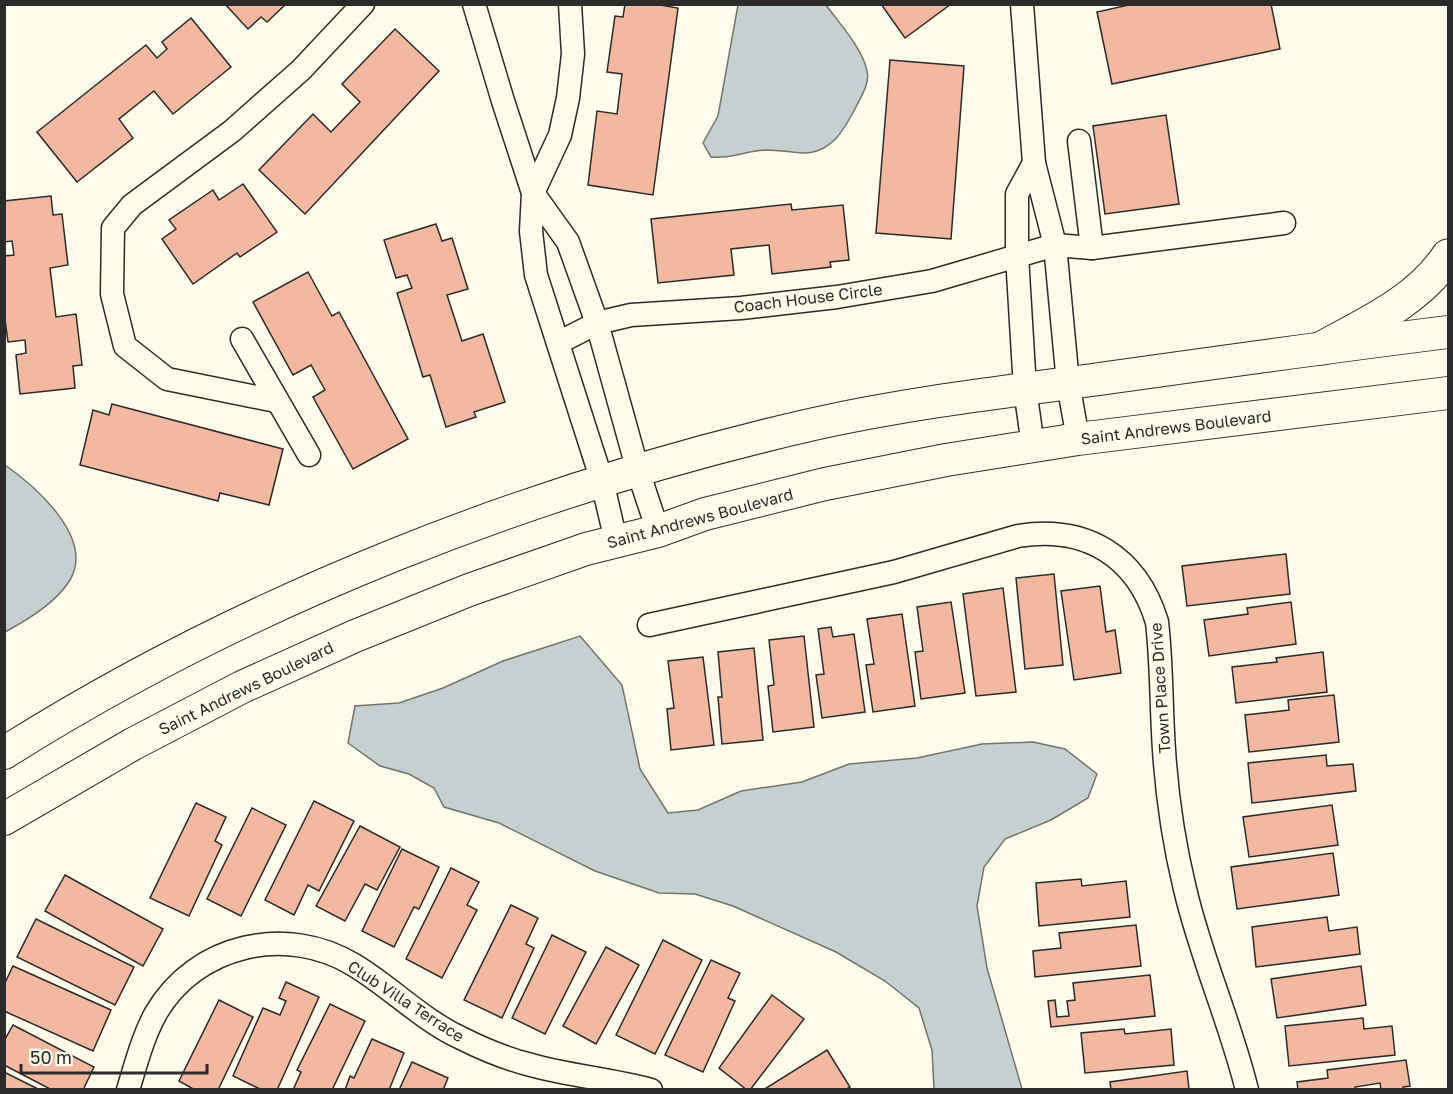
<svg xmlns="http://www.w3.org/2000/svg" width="1453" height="1094" viewBox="0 0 1453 1094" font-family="'Golos Text',sans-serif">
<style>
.water{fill:#c7d0d0;stroke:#74746e;stroke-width:1.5}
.building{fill:#f2b8a0;stroke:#2b2b2b;stroke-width:1.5}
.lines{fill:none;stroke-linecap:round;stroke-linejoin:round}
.street-casing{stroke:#2b2b2b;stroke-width:25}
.secondary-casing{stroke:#2b2b2b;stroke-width:34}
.primary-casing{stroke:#2b2b2b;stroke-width:35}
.street{stroke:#fdfbea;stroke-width:22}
.secondary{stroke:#fdfbea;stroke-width:32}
.primary{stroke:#fdfbea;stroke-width:33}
.labels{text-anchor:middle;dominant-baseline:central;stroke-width:4.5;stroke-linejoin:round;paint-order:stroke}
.street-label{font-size:16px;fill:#2b2b2b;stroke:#fdfbea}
</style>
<rect width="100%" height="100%" fill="#fdfbea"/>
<g class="water">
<path d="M738 5H826C839 23 863 49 867 71 870 82 862 95 857 105 845 128 832 154 802 153 790 152 777 150 765 150 745 151 732 159 711 157L703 143 718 116Z"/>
<path d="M5 465C35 486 95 538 70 580 56 603 27 620 5 632Z"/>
<path d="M580 636 622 685 640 769 668 813 698 810 741 791 802 782 849 764 917 758 982 744 1033 742 1065 749 1097 774 1088 798 1051 820 1005 839 984 867 977 906 987 968 1022 1089H934L932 1050 919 1008 885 981 836 952 733 906 695 894 659 893 595 871 499 823 444 807 434 788 409 774 380 766 348 743 355 706 399 703 443 688 503 661Z"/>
</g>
<g class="building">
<path d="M225 4H286L267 22 261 17 248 29Z"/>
<path d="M625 4H654L678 8 653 195 588 185 597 111 617 114 622 74 607 72 615 16 623 17Z"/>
<path d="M881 4H951L905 38Z"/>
<path d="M1133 4H1271L1280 49 1112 84 1097 12Z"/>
<path d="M191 18 231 67 173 114 154 91 119 119 133 138 77 182 37 132 146 45 157 58 167 49 162 42Z"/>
<path d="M395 29 439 71 305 214 259 170 313 114 331 132 360 102 342 84Z"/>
<path d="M890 60 964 66 951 239 876 233Z"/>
<path d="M1166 115 1179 204 1105 214 1093 126Z"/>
<path d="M243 184 277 232 240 257 237 253 193 284 162 239 176 229 169 220 213 190 219 200Z"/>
<path d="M51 196 53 215 62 214 68 265 50 268 56 317 76 314 82 365 73 366 75 388 20 394 16 355 26 353 25 340 8 342 4 312V256L14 255 12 241 4 242V201Z"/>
<path d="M791 204 792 210 843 205 849 260 830 262 831 267 772 274 769 245 731 249 734 275 658 283 651 219Z"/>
<path d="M436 224 442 241 452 238 468 289 447 295 462 341 483 334 505 402 474 412 476 417 446 427 430 375 423 377 397 293 412 288 407 275 396 278 384 240Z"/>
<path d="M308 272 332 316 339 312 408 439 353 469 313 397 325 390 311 365 293 375 253 302Z"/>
<path d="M112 404 283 449 269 505 220 493 218 501 80 465 93 410 109 415Z"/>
<path d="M1286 554 1290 594 1187 606 1182 566Z"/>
<path d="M1054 574 1063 665 1025 669 1016 578Z"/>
<path d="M1100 586 1106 632 1115 630 1121 673 1074 680 1061 591Z"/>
<path d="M1003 588 1016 692 976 696 963 594Z"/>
<path d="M951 602 965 693 921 699 915 652 923 651 917 607Z"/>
<path d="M1291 602 1296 644 1209 656 1204 620 1248 614 1247 608Z"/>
<path d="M902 614 915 706 873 712 866 665 874 664 867 619Z"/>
<path d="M831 627 833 637 854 634 865 712 822 718 816 675 824 674 818 629Z"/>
<path d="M804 636 814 727 773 732 768 686 774 685 769 640Z"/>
<path d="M754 648 763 740 722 744 718 697H722L718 652Z"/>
<path d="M1323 652 1327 692 1236 703 1232 667 1277 662 1276 658Z"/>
<path d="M703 657 714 745 671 750 667 709 674 708 668 661Z"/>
<path d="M1334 695 1339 742 1249 752 1245 715 1289 710 1288 700Z"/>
<path d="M1326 755 1327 766 1353 764 1356 791 1252 803 1248 763Z"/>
<path d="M314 801 354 821 319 891 308 885 294 915 265 900Z"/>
<path d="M196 803 226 817 215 841 222 845 189 916 150 898Z"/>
<path d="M1332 805 1338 845 1249 857 1243 817Z"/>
<path d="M252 808 286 825 241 916 207 899Z"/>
<path d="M360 826 400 847 377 890 365 884 345 921 316 906Z"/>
<path d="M402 849 439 867 419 909 414 907 394 947 362 931Z"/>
<path d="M1333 853 1339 895 1237 909 1231 867Z"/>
<path d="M451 868 479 882 467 905 477 910 442 978 406 959Z"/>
<path d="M65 875 163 929 143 966 45 911Z"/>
<path d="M1081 879 1082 886 1126 881 1130 917 1039 926 1036 883Z"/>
<path d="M511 905 538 918 526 944 534 948 502 1018 464 1000Z"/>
<path d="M1327 917 1329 931 1357 927 1360 954 1256 967 1252 927Z"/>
<path d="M36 919 134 967 115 1005 17 957Z"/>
<path d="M1136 925 1141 966 1035 977 1033 951 1061 948 1059 933Z"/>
<path d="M552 935 586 952 545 1034 512 1018Z"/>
<path d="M663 940 702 960 655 1054 616 1035Z"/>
<path d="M606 947 639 965 596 1044 563 1026Z"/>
<path d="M711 960 740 973 728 998 735 1001 703 1072 665 1055Z"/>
<path d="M13 966 111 1010 93 1051 4 1011V985Z"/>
<path d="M1361 966 1366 1005 1277 1018 1271 979Z"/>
<path d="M1150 975 1155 1016 1051 1027 1048 1001 1055 1000 1057 1017 1069 1016 1067 1001 1075 1000 1073 983Z"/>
<path d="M286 982 319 997 277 1090H262L233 1076 263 1008 280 1015 286 1001 279 998Z"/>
<path d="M772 995 804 1019 750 1090H747L719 1068Z"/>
<path d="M219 1000 253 1017 218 1090H195L179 1081Z"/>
<path d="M330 1004 365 1021 332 1090H293L301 1072 297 1070Z"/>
<path d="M1363 1018 1364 1029 1392 1026 1395 1055 1289 1066 1285 1026Z"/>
<path d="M13 1025 94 1067 83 1090H52L4 1065V1041Z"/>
<path d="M1124 1029 1125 1034 1171 1029 1174 1065 1085 1073 1081 1033Z"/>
<path d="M372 1039 404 1053 389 1090H345L350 1076 354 1078Z"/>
<path d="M827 1050 850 1087 845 1090H763Z"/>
<path d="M1406 1060 1410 1086 1403 1087 1404 1090H1381L1380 1083 1355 1087 1356 1090H1298L1297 1082 1328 1078 1327 1070Z"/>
<path d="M412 1062 448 1078 443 1090H399Z"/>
<path d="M1187 1071 1189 1090H1111L1110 1082Z"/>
<path d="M4 1072 40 1090H4Z"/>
</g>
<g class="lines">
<defs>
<g id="street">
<path d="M474 4 503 101 533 193 568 242 597 323 638 471 658 531"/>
<path d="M570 4 573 54 568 98 560 135 533 193 531 231 536 275 602 481 616 541"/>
<path d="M1022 4 1034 163 1055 245 1068 383 1078 439"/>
<path d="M1079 141 1092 248"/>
<path d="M242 339 309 455"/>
<path d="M558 343 597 323 631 315 741 308 837 297 932 281 1055 245 1092 248 1284 223"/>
<path d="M276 401 167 379 125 346 112 294 113 228 132 205 232 131 301 70 363 4"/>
<path d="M1033 446 1025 389 1017 256V194L1034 163"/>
<path d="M649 625 894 572 1018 536C1086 525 1137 556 1157 622 1162 665 1161 707 1164 750 1167 796 1174 844 1185 889 1201 958 1230 1021 1247 1090"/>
<path d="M128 1090C136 1064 143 1036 156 1013 196 944 287 924 354 965 392 988 423 1021 463 1039 485 1050 507 1059 531 1065 570 1076 612 1079 651 1090"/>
</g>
<g id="secondary">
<path d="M4 753C248 599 533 488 814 424 904 404 994 393 1085 381 1206 364 1327 347 1448 332"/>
<path d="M4 819 133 744 242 687 355 636 469 590 586 549 658 531 705 514 825 484 946 460 1078 439 1448 393"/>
</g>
<path id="primary" d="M1322 348C1368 323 1419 300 1448 256"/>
</defs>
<use href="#street" class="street-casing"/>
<use href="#secondary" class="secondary-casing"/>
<use href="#primary" class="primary-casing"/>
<use href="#street" class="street"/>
<use href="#secondary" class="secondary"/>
<use href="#primary" class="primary"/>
</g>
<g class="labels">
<g class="street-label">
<text transform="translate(808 298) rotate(-7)">Coach House Circle</text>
<text transform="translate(1176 427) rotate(-7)">Saint Andrews Boulevard</text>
<text transform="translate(700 518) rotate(-15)">Saint Andrews Boulevard</text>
<text transform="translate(246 688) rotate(-26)">Saint Andrews Boulevard</text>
<text transform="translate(1160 688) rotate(-94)">Town Place Drive</text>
<text transform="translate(406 1001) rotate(33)">Club Villa Terrace</text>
</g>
</g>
<rect width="1453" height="1094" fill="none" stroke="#2b2b2b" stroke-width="12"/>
<path d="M21 1064v9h186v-9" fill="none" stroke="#2b2b2b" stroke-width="3"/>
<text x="30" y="1064" font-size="18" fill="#2b2b2b" stroke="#fdfbea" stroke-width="4.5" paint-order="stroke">50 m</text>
</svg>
